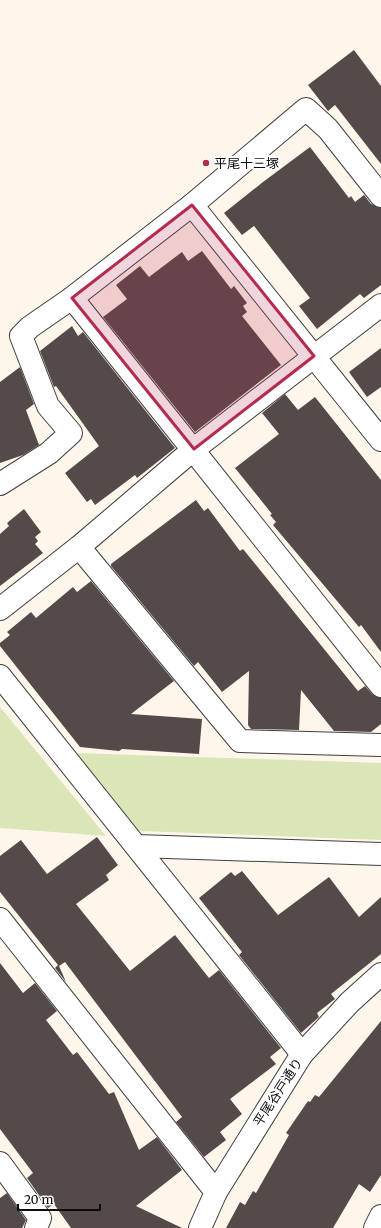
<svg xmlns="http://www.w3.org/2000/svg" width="381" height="1228" viewBox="0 0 381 1228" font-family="Merriweather,'Noto Sans JP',serif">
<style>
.green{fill:#dae6b7}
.building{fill:#544a49}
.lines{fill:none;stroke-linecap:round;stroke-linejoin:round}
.minor-casing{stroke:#3f3f3f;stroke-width:24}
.tertiary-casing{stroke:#3f3f3f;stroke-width:24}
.minor{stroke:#fff;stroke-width:22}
.tertiary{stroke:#fff;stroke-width:22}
.marked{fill:#b42b4f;fill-opacity:0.2;stroke:#b42b4f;stroke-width:3;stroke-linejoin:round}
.poi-dot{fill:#b42b4f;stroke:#fff;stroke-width:1.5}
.labels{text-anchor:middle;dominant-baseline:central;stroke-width:4;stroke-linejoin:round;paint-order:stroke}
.poi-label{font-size:13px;fill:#0c0c0c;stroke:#fff;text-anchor:start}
.street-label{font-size:13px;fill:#0c0c0c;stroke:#fff}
</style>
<rect width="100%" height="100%" fill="#fef6eb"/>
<g class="green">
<path d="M0 707 106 836 0 828Z"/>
<path d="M77 753 381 763V840L139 831Z"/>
</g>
<g class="building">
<path d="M354 50 381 86V164L335 105 328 111 308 85Z"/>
<path d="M310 147 349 198 351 196 355 202 364 195 371 204 381 208V285L364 298 360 294 317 329 299 306 310 298 254 226 242 235 224 213 263 182Z"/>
<path d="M202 251 231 289 234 286 247 303 243 306 247 312 242 316 281 365 195 432 103 317 127 299 116 285 140 266 149 277 182 252 188 261Z"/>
<path d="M72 326 78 336 83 332 175 448 137 478 135 475 95 505 91 499 87 502 65 473 99 446 56 386 54 387 40 351Z"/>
<path d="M381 348V387L367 397 349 372Z"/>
<path d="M20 367 34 404 26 410 39 445 23 455 0 463V382Z"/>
<path d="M285 394 298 410 315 397 381 480V652L361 625 359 627 273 525 276 522 270 515 272 514 235 468 279 434 262 413Z"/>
<path d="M196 500 204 511 208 508 240 551 243 549 358 691 365 686 372 694 381 698V724L371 732 334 731 301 690 299 730 251 729 248 725 249 671 222 692 198 662 194 666 111 566V564Z"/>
<path d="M24 509 41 532 35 537 38 541 35 544 43 553 0 586V534L9 526 7 523Z"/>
<path d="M91 581 174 681 131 714 202 719 199 754 122 749 119 751 80 747 0 646V643L10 635 7 632 31 612 36 618 73 587 77 592Z"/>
<path d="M97 837 118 865 106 875 109 880 76 904 130 971 175 935 209 978 219 970 281 1048 270 1057 276 1064 230 1099 242 1114 220 1132 226 1140 204 1157 176 1122 182 1117 65 962 59 966 66 982 55 968 58 965 0 892V856L21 840 47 874Z"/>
<path d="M242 871 278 915 329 877 359 917 381 897V954L331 994 335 999 317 1013 319 1017 301 1033 239 955 242 952 199 898 231 872 235 876Z"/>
<path d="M0 963 23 993 35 983 57 1011 46 1020 73 1055 77 1052 109 1094 114 1092 139 1150 157 1137 182 1170 136 1206 182 1228H71L54 1204 48 1208 27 1178 33 1173 0 1129Z"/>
<path d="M381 1021V1175L370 1192 359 1184 333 1228H226L240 1202 245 1205 253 1191 256 1193 289 1135 286 1133 308 1101 310 1102 315 1095 319 1097Z"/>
<path d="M7 1193 26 1220 22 1228H0V1198Z"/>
</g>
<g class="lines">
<defs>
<g id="minor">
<path d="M381 196 328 129 306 109 192 205 381 440"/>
<path d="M72 298 381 686"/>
<path d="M0 484 49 453 71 433 48 406 21 336 30 327 72 298 192 205"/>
<path d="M79 547 240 741 381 745"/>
<path d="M0 609 79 547 194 449 381 305"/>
<path d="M0 676 302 1054"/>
<path d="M137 846 381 854"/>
<path d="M0 919 216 1192"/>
<path d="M0 1163 40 1218 36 1228"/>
<path d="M200 1228 216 1192 302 1054 350 1002 381 974"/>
</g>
<path id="tertiary" d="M375 1228 381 1216"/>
</defs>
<use href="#minor" class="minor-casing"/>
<use href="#tertiary" class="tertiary-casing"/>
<use href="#minor" class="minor"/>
<use href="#tertiary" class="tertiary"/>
</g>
<path class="marked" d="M192 205 314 356 194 449 72 298Z"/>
<circle class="poi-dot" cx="206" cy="163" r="4"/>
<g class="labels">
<g class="poi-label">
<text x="214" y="163">平尾十三塚</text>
</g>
<g class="street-label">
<text transform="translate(278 1092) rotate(-57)">平尾谷戸通り</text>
</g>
</g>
<path d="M18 1204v6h82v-6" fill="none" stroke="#0c0c0c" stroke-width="2"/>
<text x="24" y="1204" font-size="12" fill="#0c0c0c" stroke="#ffffff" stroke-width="3" paint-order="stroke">20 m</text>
</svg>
